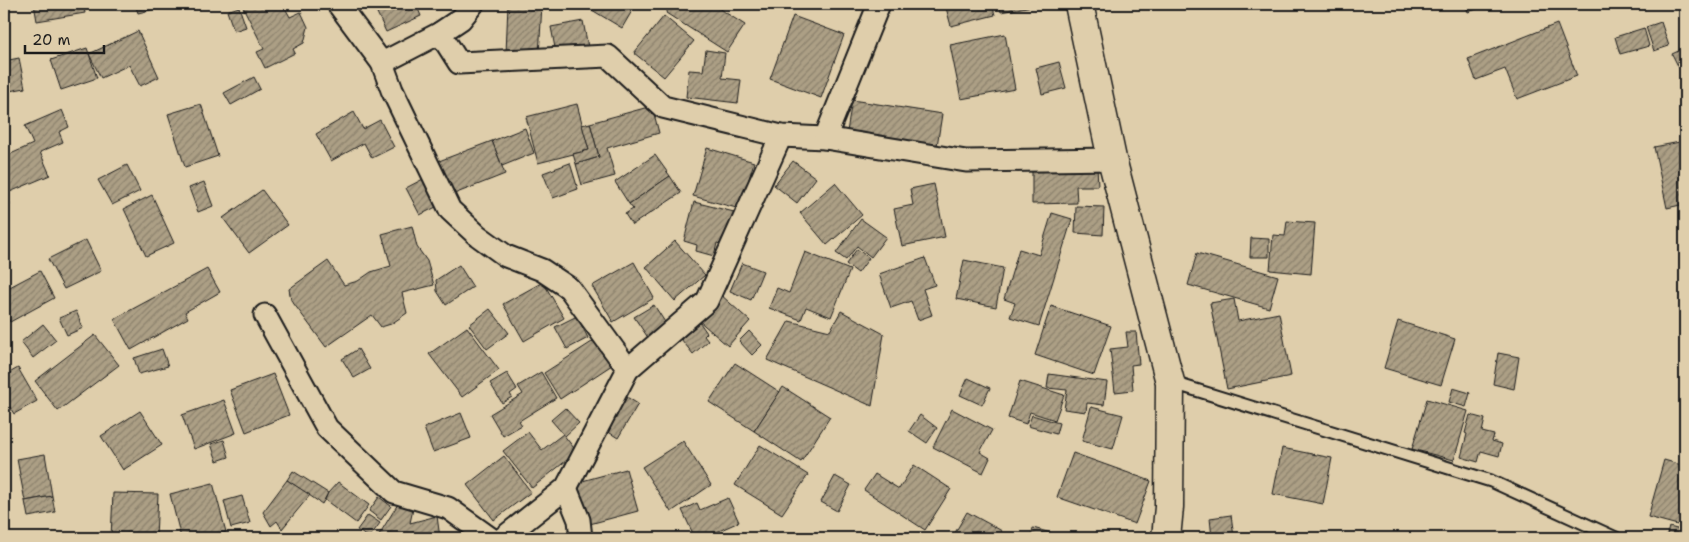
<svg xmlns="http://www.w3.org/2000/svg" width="1689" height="542" viewBox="0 0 1689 542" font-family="'Shantell Sans',sans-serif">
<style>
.building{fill:url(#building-hatch);stroke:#1c1c1c}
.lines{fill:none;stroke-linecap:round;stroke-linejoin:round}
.lane-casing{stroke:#1c1c1c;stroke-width:15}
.street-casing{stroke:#1c1c1c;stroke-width:25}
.highway-casing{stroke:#1c1c1c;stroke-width:31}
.lane{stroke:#dfceab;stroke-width:11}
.street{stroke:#dfceab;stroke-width:21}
.highway{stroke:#dfceab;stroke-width:28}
</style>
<defs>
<pattern id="building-hatch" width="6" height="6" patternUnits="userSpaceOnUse" patternTransform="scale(1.25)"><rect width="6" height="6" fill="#ac9f85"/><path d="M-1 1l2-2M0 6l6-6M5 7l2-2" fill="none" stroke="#8b816c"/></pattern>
</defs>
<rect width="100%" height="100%" fill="#dfceab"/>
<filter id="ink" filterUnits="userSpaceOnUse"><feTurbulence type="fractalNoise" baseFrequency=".02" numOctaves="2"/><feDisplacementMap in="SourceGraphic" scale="10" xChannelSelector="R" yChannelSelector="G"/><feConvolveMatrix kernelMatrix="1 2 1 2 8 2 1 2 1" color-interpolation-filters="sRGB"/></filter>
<g filter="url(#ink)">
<g class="building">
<path d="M34 4H83L85 13 37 21Z"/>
<path d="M135 4H175L138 13Z"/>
<path d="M250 4H283L290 17 301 12 308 27 304 43 293 49 295 53 265 68 257 52 264 49 243 7Z"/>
<path d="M373 4H416L421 16 386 32Z"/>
<path d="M508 4H542L539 56 506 54Z"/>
<path d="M582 4H636L622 28Z"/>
<path d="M672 4H712L745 25 727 52 666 13Z"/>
<path d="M945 4H992L995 15 951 26Z"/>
<path d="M999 4H1042L1001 12Z"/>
<path d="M1465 4H1488L1489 5 1468 12Z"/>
<path d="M239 7 246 27 234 31 227 11Z"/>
<path d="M664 16 694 41 664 77 634 53Z"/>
<path d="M793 16 844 35 821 98 770 79Z"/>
<path d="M583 21 588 47 556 53 551 27Z"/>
<path d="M1661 22 1669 46 1654 51 1646 27Z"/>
<path d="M1557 24 1577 76 1517 99 1505 69 1476 80 1468 59Z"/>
<path d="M1644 28 1649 46 1620 54 1615 37Z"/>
<path d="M138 31 159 77 140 86 129 65 101 78 89 54Z"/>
<path d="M1005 34 1015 89 961 99 950 45Z"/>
<path d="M87 48 97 78 61 90 51 60Z"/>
<path d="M1685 48V65L1679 68 1672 54Z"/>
<path d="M706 50 725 53 722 78 741 80 738 103 686 97 689 70 703 71Z"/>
<path d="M19 58 25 88 4 92V61Z"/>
<path d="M1059 62 1066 88 1042 94 1036 68Z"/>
<path d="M254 77 260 89 231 105 224 93Z"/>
<path d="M852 100 942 114 937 146 847 132Z"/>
<path d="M201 104 218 156 185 167 168 114Z"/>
<path d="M577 104 589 150 538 163 526 117Z"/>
<path d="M652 106 659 133 607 148 615 176 582 185 576 164 599 157 590 123Z"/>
<path d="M62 110 69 127 59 132 63 142 40 152 50 175 5 194 4 157 33 144 25 126Z"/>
<path d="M354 112 363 129 380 120 394 147 372 158 364 143 331 161 316 134Z"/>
<path d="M590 123 599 157 576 164 573 154 589 150 582 125Z"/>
<path d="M525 128 534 153 502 166 492 141Z"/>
<path d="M492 141 505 174 444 198 431 164Z"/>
<path d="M1685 141V204L1667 208 1654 147Z"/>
<path d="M707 148 754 162 740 209 693 196Z"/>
<path d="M655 155 670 176 629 204 615 182Z"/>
<path d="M793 161 816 178 797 203 774 185Z"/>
<path d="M570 163 578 189 553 198 543 173Z"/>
<path d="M127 165 140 191 112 205 98 180Z"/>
<path d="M1097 166 1098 186H1076L1077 203 1032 204V167Z"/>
<path d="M670 176 681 193 632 225 625 214 633 209 629 204Z"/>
<path d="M425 178 440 205 420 215 406 188Z"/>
<path d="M204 182 213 206 198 212 189 188Z"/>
<path d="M835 183 862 215 827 245 800 213Z"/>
<path d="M934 184 945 237 902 246 894 209 913 205 910 189Z"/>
<path d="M262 190 288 225 249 253 223 218Z"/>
<path d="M152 195 174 243 146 256 124 209Z"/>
<path d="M4 201 10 203 4 226Z"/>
<path d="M694 202 738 213 730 247 717 243 714 256 696 251 697 245 684 241Z"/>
<path d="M1076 206 1104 207 1103 235 1075 233Z"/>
<path d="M1052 213 1072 219 1039 326 1010 317 1015 303 1004 299 1019 249 1039 255Z"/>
<path d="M861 219 886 237 871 257 857 246 846 260 836 253Z"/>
<path d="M1287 221 1315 223 1311 274 1270 270 1273 235 1285 236Z"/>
<path d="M412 226 417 247 427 261 434 285 402 293 407 313 391 324 381 327 372 315 326 347 291 300 289 289 328 261 344 285 358 281 371 272 391 266 382 234Z"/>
<path d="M1251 238 1269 239V257H1250Z"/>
<path d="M86 240 101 271 64 289 48 259Z"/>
<path d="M675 241 705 275 675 301 646 267Z"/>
<path d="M857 249 869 258 858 273 846 264Z"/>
<path d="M805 252 850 270 831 317 806 307 801 320 769 308 777 288 789 293Z"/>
<path d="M1197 253 1278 276 1269 308 1188 285Z"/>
<path d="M925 258 935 285 923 289 932 315 918 320 911 301 891 308 879 274Z"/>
<path d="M964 260 1003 268 996 307 956 299Z"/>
<path d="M634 262 654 298 613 322 592 286Z"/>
<path d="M742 263 763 271 751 300 730 291Z"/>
<path d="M459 265 473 287 446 305 437 291 436 280Z"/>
<path d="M207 269 220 292 185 312 188 318 131 350 114 319Z"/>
<path d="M40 271 54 298 10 322 4 312V290Z"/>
<path d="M543 282 564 318 524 341 503 304Z"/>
<path d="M720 294 750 321 728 346 697 319Z"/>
<path d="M1234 299 1238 321 1279 313 1291 376 1227 389 1210 303Z"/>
<path d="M654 305 670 330 651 342 634 317Z"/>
<path d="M1051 306 1111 326 1094 375 1035 355Z"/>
<path d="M490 309 509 333 487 349 469 325Z"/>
<path d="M76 311 83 328 67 335 59 318Z"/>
<path d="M841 311 884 334 872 406 767 360 789 321 830 331Z"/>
<path d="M577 316 588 338 567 349 555 327Z"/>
<path d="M1398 321 1455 339 1441 385 1384 368Z"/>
<path d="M700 323 707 333 704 336 708 341 693 354 681 339Z"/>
<path d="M43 324 56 340 33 358 21 342Z"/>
<path d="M467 327 499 370 462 397 429 354Z"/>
<path d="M749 331 762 345 752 355 739 341Z"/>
<path d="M1126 332H1136L1139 364 1131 365 1133 390 1115 392 1110 349 1128 347Z"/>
<path d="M95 335 119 365 58 411 35 381Z"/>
<path d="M595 340 612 365 560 399 544 373Z"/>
<path d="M162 349 168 366 139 374 134 358Z"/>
<path d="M358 349 370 369 354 378 342 359Z"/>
<path d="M1498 353 1519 357 1514 389 1493 384Z"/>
<path d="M735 363 780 392 754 431 709 402Z"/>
<path d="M18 368 37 401 14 414 4 397V376Z"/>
<path d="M541 372 556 398 519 421 522 425 503 436 490 414 523 394 518 386Z"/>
<path d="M507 373 517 389 510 394 512 397 502 403 490 383Z"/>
<path d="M273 374 289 415 246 432 230 390Z"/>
<path d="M1049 374 1107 382 1104 405 1087 403 1086 412 1064 409 1067 390 1047 388Z"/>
<path d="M968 378 990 388 982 405 960 395Z"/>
<path d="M1020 381 1064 395 1055 420 1030 412 1026 424 1008 418Z"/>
<path d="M783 387 830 417 801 462 754 431Z"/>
<path d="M1453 388 1470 393 1466 407 1449 402Z"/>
<path d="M622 394 638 404 618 438 602 428Z"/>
<path d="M1427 399 1468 411 1454 460 1412 449Z"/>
<path d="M224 400 236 433 194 449 182 415Z"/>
<path d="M1091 407 1123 415 1113 449 1082 441Z"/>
<path d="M565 408 579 423 565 436 551 420Z"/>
<path d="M952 409 992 430 980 452 990 458 983 473 933 447Z"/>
<path d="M140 411 162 445 123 470 101 436Z"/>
<path d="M461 413 471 438 433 452 424 428Z"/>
<path d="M920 415 937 428 927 443 909 431Z"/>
<path d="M1032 415 1059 423 1056 434 1028 426Z"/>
<path d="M1470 415 1485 419 1482 432 1494 435 1492 441 1502 444 1499 456 1481 451 1478 462 1461 457 1467 434 1465 433Z"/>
<path d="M528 432 542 450 563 434 577 452 532 488 503 451Z"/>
<path d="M224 440 229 457 217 461 211 444Z"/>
<path d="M683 441 711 485 671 512 642 467Z"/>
<path d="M760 445 808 475 782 514 735 485Z"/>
<path d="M1282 448 1332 458 1323 504 1273 494Z"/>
<path d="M1073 453 1151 481 1135 524 1057 497Z"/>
<path d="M45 454 52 496 25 501 17 459Z"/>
<path d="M504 456 531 492 494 520 467 485Z"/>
<path d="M1664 460 1685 466V527L1648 517Z"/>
<path d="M914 465 951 489 925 530 864 490 875 474 899 489Z"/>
<path d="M626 469 638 511 586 525 575 483Z"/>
<path d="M293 471 328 493 322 504 287 480Z"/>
<path d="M835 476 851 485 837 511 821 502Z"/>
<path d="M287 480 310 495 282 529 277 521 271 526 263 512Z"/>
<path d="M338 482 369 505 356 523 325 500 328 493Z"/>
<path d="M213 483 226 532 201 538H181L170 494Z"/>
<path d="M113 493 158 494 156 538H111Z"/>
<path d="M52 496 55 512 28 517 25 501Z"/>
<path d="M242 496 250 523 231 528 224 501Z"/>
<path d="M379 497 391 506 381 520 369 511Z"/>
<path d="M728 498 739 522 703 538H695L682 510 697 503 700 510Z"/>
<path d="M398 504 413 509 410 523 437 516 440 538H377Z"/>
<path d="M967 512 1002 531 998 538H952Z"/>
<path d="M368 515 380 523 369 538 357 530Z"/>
<path d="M1231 515 1234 537 1212 538 1210 518Z"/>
<path d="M1669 527 1685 531V538H1666Z"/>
<path d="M1033 528 1069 538H1031Z"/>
<path d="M570 533 571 538H542Z"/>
</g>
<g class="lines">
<defs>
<path id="lane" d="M1170 382 1491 481 1616 538"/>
<g id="street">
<path d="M338 4 382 63 392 90 450 210 477 235 506 256 542 270 569 288 628 369"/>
<path d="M440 33 459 63 608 56 663 107 781 136 825 138 966 161 1112 159"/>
<path d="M382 63 440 33 461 19 473 4"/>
<path d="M825 138 879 4"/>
<path d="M265 315 327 428 394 492 448 508 490 538"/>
<path d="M566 488 579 520 581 538"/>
<path d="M503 538 566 488 628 369 707 301 781 136"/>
</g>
<path id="highway" d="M1079 4 1112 159 1170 382 1169 507 1166 538"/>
</defs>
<use href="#lane" class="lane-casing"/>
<use href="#street" class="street-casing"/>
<use href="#highway" class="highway-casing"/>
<use href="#lane" class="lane"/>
<use href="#street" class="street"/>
<use href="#highway" class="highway"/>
</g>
</g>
<rect width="1689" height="542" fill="none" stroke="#dfceab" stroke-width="20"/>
<rect x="10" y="10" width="1669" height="522" fill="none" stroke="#1c1c1c" stroke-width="2" filter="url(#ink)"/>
<path d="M25 45v8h79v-8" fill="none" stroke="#1c1c1c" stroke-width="2.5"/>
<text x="32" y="45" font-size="15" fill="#1c1c1c" stroke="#dfceab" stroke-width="4" paint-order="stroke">20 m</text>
</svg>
